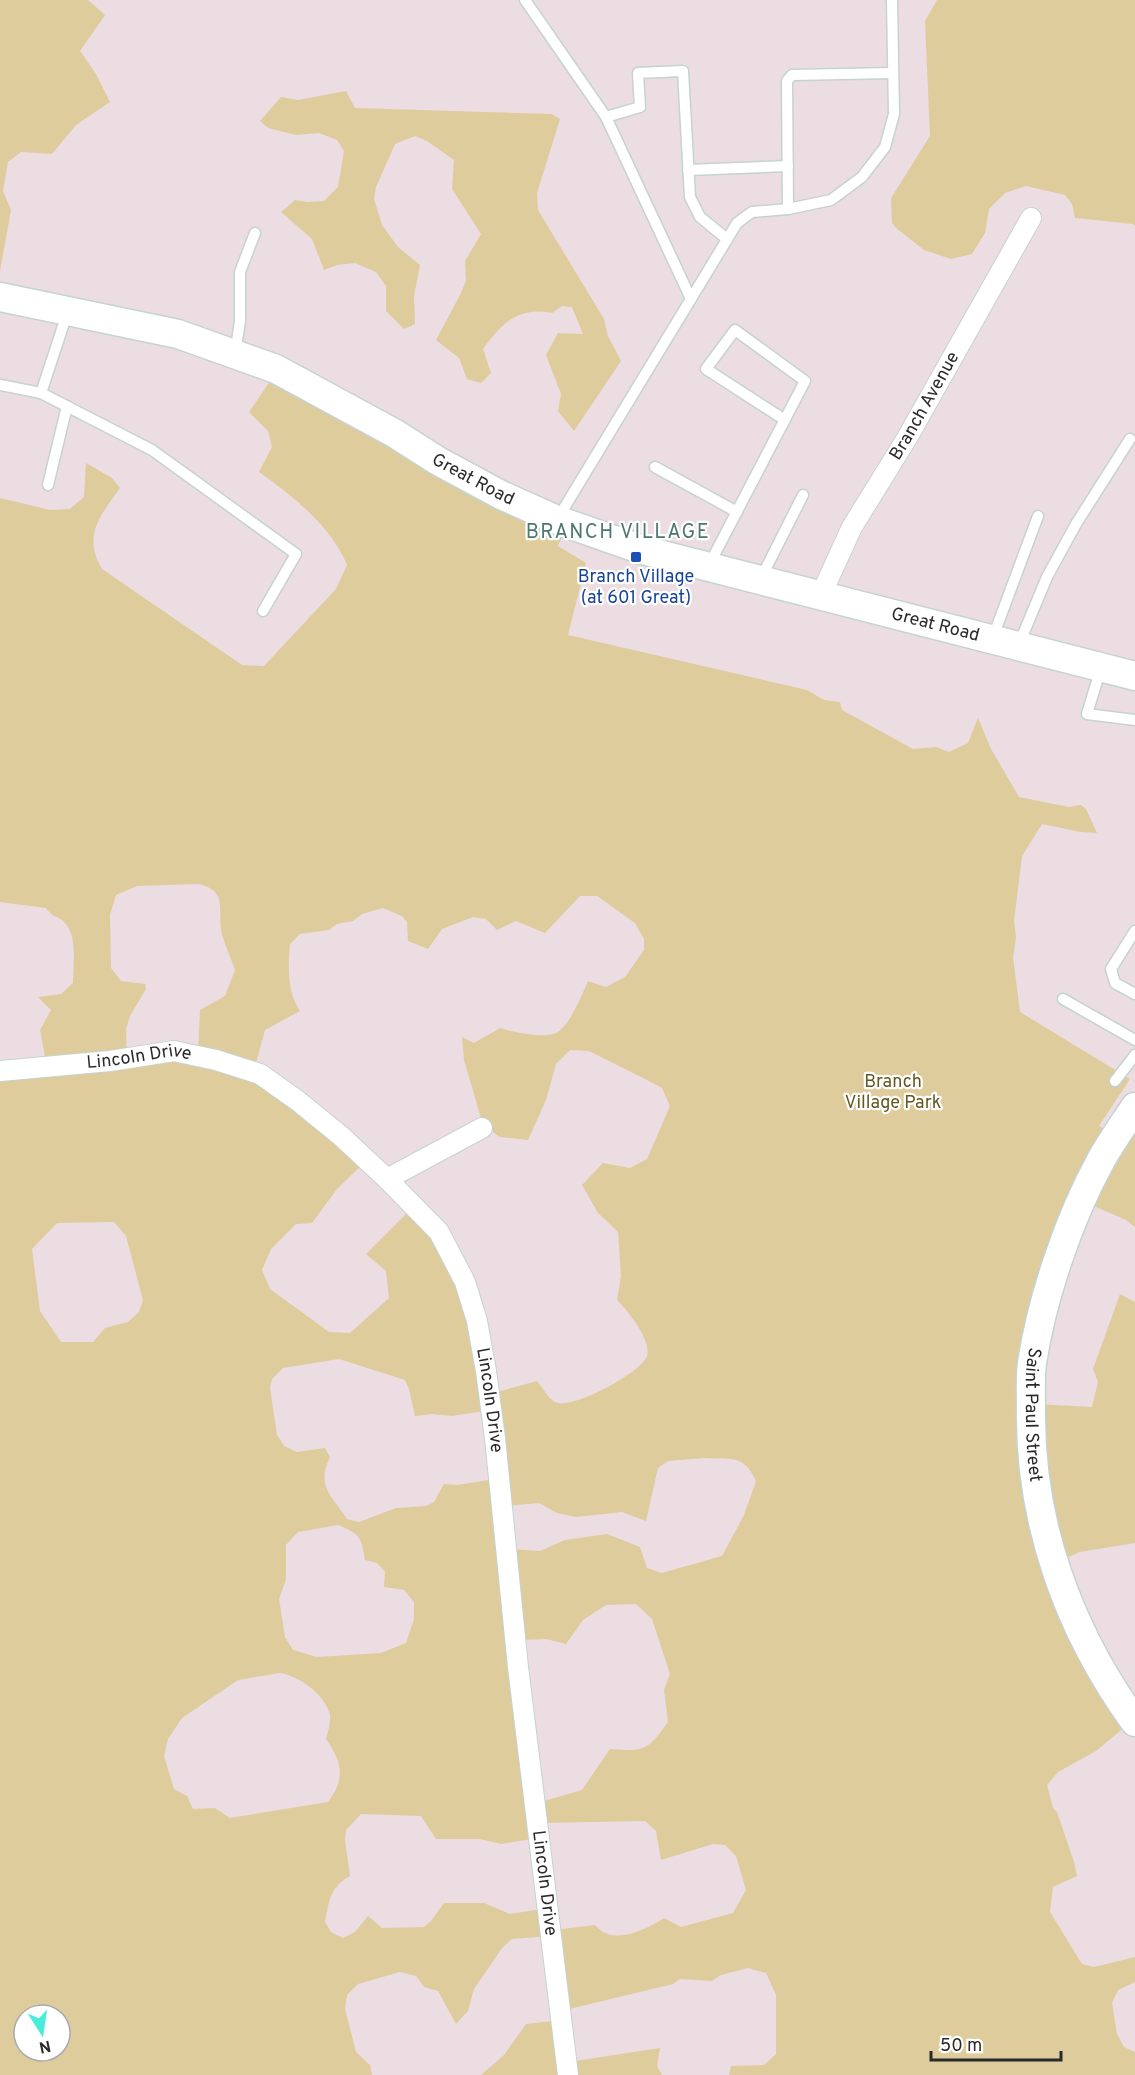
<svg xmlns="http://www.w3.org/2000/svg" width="1135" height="2075" viewBox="0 0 1135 2075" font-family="Overpass,sans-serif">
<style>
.green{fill:#decc9d;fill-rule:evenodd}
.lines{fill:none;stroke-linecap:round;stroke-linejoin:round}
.lane-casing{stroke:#c5d3d1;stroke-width:13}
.street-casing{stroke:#c5d3d1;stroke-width:22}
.secondary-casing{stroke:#c5d3d1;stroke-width:31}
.lane{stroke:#fff;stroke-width:10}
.street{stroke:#fff;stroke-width:20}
.secondary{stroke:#fff;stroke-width:28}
.transit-dot{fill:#1a4fb4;stroke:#fff;stroke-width:2}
.labels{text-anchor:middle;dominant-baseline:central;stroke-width:4.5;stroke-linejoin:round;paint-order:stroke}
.street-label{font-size:18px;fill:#2a2a2a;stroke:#fff}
.transit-label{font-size:18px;fill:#164399;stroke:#fff}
.park-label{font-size:18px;fill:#62581f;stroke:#fff}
.neighbourhood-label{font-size:20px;letter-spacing:1.5px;fill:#4d7773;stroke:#fff}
</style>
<rect width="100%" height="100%" fill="#ebdde2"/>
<g class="green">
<path d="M0 0H88L105 15 80 51 96 74 110 102 76 125 52 154 21 152 8 162 3 191 11 210 0 271Z"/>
<path d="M937 0H1135V226L1133 224 1075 218 1072 204 1065 195 1026 186 1005 193 989 209 985 233 972 254 951 259 924 250 896 228 892 223 891 198 930 136 925 21Z"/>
<path d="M346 91 355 108 552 114 560 119 537 193 538 210 604 319 608 336 621 361 574 431 558 411 561 394 546 355 558 333 583 334 572 307 562 306 552 313C518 306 501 324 483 349L491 373 481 383 467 379 459 358 436 340 460 295 466 281 465 261 481 234 452 189 454 160 427 141 415 136 395 144 376 187 374 199 382 225 398 247 420 265 414 296 415 324 404 329 386 311V286L376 272 355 263 337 265 324 270 312 239 281 212 295 200 307 202 324 201 338 187 344 151 337 140 319 133 296 135 268 128 260 121 281 97 298 100Z"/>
<path d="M277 371 568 521 558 546 586 563 568 635 807 690 824 700 840 702 842 710 913 749 936 747 949 752 968 743 978 718 991 749 1019 797 1069 807 1081 805 1086 809 1097 833 1081 832 1042 824 1022 856 1014 921 1016 938 1013 957 1020 1012 1130 1079 1099 1126 1117 1137 1135 1110V1227L1126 1220 1085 1202 1034 1404 1092 1407 1098 1382 1093 1369 1120 1294 1135 1302V1543L1080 1552 1057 1562 1132 1721 1096 1751 1058 1772 1047 1785 1053 1808 1057 1812 1074 1862 1077 1876 1053 1887 1050 1912 1082 1964 1094 1967 1135 1957V1982L1118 1990 1112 2003 1117 2034 1124 2047 1135 2052V2075H729L731 2066 764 2065 776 2054V1995L766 1973 748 1968 721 1975 712 1981 680 1979 673 1984 561 2011 550 1936 512 1939 502 1948 474 1989 468 2011 456 2024 438 1991 424 1987 416 1976 400 1972 358 1984 347 1995 345 2009 356 2052 370 2065 372 2075H0V1074L47 1067 40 1030 51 1010 38 997 61 994 73 983C73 965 78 935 64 922 57 915 54 919 46 908L0 902V498L50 510 70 509 84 497 86 463 112 478 120 488C101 515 82 535 102 569L242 665 264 666 336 589 347 565C332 527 292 495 259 472L272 447 268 431 249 412ZM199 884C230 892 216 911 222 934 225 946 231 958 235 970L225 996 200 1010 198 1056 127 1059 126 1029 130 1016 146 989 145 984 121 981 111 968 110 915 116 895 137 886ZM580 896H597L635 923 644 939V950L625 977 606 987 588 981C582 995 569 1027 556 1033 543 1039 512 1032 500 1028L474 1043 462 1037 464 1060 483 1125 500 1137 528 1140 546 1100 556 1064 570 1050 589 1051 641 1077 662 1088 670 1106 647 1159 630 1168 603 1163 582 1185 598 1213 618 1232 621 1276 617 1300C627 1310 652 1340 647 1356 642 1372 571 1411 555 1402 548 1398 542 1387 537 1381L490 1394 440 1233 412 1208 366 1254 386 1271 389 1298 350 1333 329 1332 270 1289 262 1270 271 1249 296 1224 312 1223 337 1189 365 1162 254 1070 265 1030 300 1011C287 992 288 966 290 944L300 934 329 930 337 924 353 921 362 914 383 908 402 916 407 922 408 941 428 949 442 929 473 917 486 919 497 930 516 921 545 933ZM114 1222 126 1236 143 1300 139 1312 128 1322 105 1328 93 1342H61L40 1311 32 1249 57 1223ZM339 1359 405 1380 409 1389 415 1416 433 1414 452 1416 490 1410 495 1479 457 1485 444 1484 434 1502 426 1506 396 1508 359 1522 347 1519C331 1495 316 1486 330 1457L325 1448 297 1452 284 1446 277 1435 270 1388 272 1379 283 1368ZM704 1458C732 1460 743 1453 756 1481L744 1515 722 1556 662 1573 647 1568 640 1547 607 1534 565 1540 540 1551 507 1549 505 1506 539 1503 557 1513 576 1517 622 1512 646 1521 658 1468 668 1461ZM338 1525C360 1534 361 1536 365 1560L377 1563 385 1572 384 1587 404 1590 414 1602V1619L406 1643 381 1653 317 1657 293 1650 285 1637 279 1599 286 1579V1545L298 1532ZM636 1604 652 1619 670 1674 664 1690 668 1722C648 1750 645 1752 610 1749L582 1790 537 1803 519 1640 546 1639 566 1644 583 1620 606 1605ZM280 1673C299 1676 325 1694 330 1715 331 1722 328 1731 326 1739 342 1762 346 1778 328 1802L230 1818 215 1808 193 1809 187 1796 174 1789 164 1756 168 1739 182 1718 238 1680ZM361 1814 421 1816 436 1839H480L501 1844 538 1838 541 1823 645 1821 656 1831 661 1860 713 1844 725 1845 736 1856 746 1890 733 1913 681 1927 664 1918C644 1931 612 1946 595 1925L554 1930 548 1908 510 1914 484 1903H444L431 1921 424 1927 382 1928 368 1916 355 1932 343 1938 331 1932 325 1922C329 1901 330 1887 350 1876L345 1840 346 1830ZM24 2015H60V2051H24Z"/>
<path d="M560 2020 569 2062 660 2048 657 2066 662 2075H481L504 2055 526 2024Z"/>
</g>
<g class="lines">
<defs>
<g id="lane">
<path d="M525 0 606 117 691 299"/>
<path d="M606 117 640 107 638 73 683 71 690 197 700 217 727 239"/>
<path d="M688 170 788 166"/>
<path d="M788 209 787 81 792 75 893 73"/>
<path d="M235 354 240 321V272L255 233"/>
<path d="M0 385 41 393 68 311"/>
<path d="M41 393 152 450 296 554 263 611"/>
<path d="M655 467 737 512"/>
<path d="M48 485 67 406"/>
<path d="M558 518 737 223 752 212 788 209 831 200 862 177 885 147 894 114 892 0"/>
<path d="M709 565 805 381 735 330 706 369 785 420"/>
<path d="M761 578 803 495"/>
<path d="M993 637 1038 516"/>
<path d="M1019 644 1047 577 1076 524 1130 439"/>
<path d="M1101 668 1087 714 1135 720"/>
<path d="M1135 931 1111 969 1115 983 1135 994"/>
<path d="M1063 999 1135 1040"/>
<path d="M1115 1081 1135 1055"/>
</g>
<g id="street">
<path id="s1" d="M820 597 852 527 907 438 1031 218"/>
<path id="s2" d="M0 1071 110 1061 174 1051 216 1060 260 1074 298 1101 341 1136 387 1179 439 1232 465 1282 477 1321 486 1371 495 1438 518 1667 568 2075"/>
<path d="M387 1179 482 1128"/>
</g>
<g id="secondary">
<path id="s3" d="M0 297 178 334 276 369 394 433 438 461 501 495 557 520 643 550 1135 676"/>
<path id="s4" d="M1135 1107C1124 1124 1111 1142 1101 1160 1069 1218 1042 1298 1032 1363 1030 1377 1031 1393 1031 1408 1029 1522 1069 1631 1135 1722"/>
</g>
</defs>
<use href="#lane" class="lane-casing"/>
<use href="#street" class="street-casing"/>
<use href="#secondary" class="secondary-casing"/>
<use href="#lane" class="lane"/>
<use href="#street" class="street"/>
<use href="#secondary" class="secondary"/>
</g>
<rect class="transit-dot" x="630" y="551" width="12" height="12" rx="3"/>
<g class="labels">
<g class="street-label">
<text stroke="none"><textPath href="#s1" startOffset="218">Branch Avenue</textPath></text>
<text stroke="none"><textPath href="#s3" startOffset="512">Great Road</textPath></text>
<text stroke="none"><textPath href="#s3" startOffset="998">Great Road</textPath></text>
<text stroke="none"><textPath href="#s2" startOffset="140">Lincoln Drive</textPath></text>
<text stroke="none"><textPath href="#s2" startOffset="681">Lincoln Drive</textPath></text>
<text stroke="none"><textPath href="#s4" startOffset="330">Saint Paul Street</textPath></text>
<text stroke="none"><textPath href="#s2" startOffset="1167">Lincoln Drive</textPath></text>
</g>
<g class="transit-label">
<text x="636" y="577">Branch Village<tspan x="636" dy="21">(at 601 Great)</tspan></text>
</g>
<g class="park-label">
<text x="893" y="1082">Branch<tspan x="893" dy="21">Village Park</tspan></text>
</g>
<g class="neighbourhood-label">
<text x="618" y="533">BRANCH VILLAGE</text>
</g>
</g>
<g transform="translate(42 2033) rotate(168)"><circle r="28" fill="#ffffff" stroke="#aaaaaa" stroke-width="1.5"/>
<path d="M0-4.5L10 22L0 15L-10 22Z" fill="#48edd9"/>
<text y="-9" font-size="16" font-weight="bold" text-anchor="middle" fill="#2a2a2a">N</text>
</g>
<path d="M931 2051v9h130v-9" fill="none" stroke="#2a2a2a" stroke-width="3"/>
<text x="940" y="2051" font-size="18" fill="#2a2a2a" stroke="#ffffff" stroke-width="4.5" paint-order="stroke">50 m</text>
</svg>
